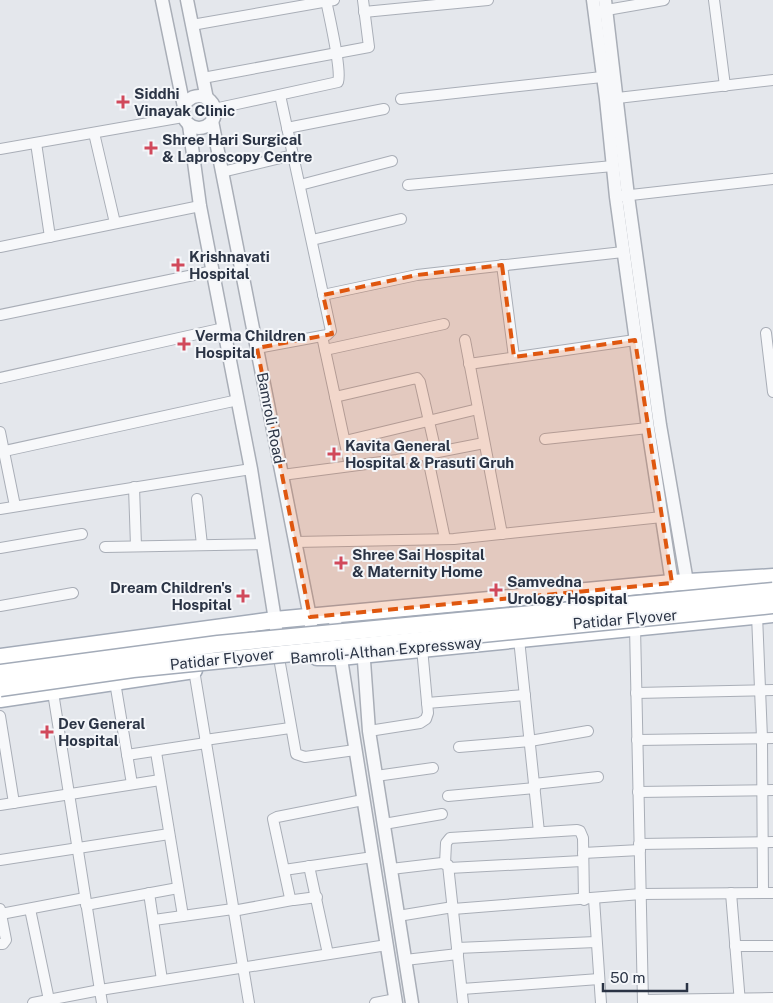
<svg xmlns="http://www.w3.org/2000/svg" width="773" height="1003" viewBox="0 0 773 1003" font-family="'Public Sans',sans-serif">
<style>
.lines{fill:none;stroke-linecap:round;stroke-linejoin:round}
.minor-casing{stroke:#a9aeb7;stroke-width:12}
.tertiary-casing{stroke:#a9aeb7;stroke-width:15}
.primary-casing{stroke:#a3abb8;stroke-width:19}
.minor{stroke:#f7f8fa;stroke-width:10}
.tertiary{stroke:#f7f8fa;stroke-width:12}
.primary{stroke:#fff;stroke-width:16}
.primary-bridge-casing{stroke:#a3abb8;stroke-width:19;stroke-linecap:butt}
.primary-bridge{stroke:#fff;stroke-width:16}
.marked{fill:#df570f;fill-opacity:0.2;stroke:#df570f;stroke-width:4;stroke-dasharray:10 6;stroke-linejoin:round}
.poi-dot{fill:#d1495b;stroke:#f4f6f9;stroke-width:2}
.labels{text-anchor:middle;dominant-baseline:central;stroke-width:4;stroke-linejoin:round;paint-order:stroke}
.poi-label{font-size:15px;font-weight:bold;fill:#2b3445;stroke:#f4f6f9;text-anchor:start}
.street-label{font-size:15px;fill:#2b3445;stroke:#f4f6f9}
</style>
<rect width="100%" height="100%" fill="#e4e7ec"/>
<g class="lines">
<defs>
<g id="minor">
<path d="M714 0 725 86"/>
<path d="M601 11 664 0"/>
<path d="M364 12 488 0"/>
<path d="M192 25 334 0"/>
<path d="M203 78 369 47 363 0"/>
<path d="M401 99 602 77"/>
<path d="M609 99 773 80"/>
<path d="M214 109 338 82C342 70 329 16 326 0"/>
<path d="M287 128 384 109"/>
<path d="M94 133 115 223"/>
<path d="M36 143 50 237"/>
<path d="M0 149 183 117"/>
<path d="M222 172 293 155"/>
<path d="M300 185 392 161"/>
<path d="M408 185 613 166"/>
<path d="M622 196 773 179"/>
<path d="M312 240 401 219"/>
<path d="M0 247 200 206"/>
<path d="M502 265 514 357"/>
<path d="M323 295 417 275 623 252"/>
<path d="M0 315 213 271"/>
<path d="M766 333 773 392"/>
<path d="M322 336 350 466"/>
<path d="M465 340 502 534"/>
<path d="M257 348 327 335 331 331 280 95"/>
<path d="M325 350 444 324"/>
<path d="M469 364 635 340"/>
<path d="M0 378 224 328"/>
<path d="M335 397 417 378 420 382 436 452"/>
<path d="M0 432 15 506"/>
<path d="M545 439 648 428"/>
<path d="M345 441 478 409"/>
<path d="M0 452 238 400"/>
<path d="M427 454 445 539"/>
<path d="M282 475 397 460 484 443"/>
<path d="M134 487 136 546"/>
<path d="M197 499 202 545"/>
<path d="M0 509 251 469"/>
<path d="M295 542 454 539 662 517"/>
<path d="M105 547 263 544"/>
<path d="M0 548 82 534"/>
<path d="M0 606 73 593"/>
<path d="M757 615 762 738 763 893"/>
<path d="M635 627 643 1003"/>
<path d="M519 639 539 832"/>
<path d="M279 658 296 754 305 757 355 750"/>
<path d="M194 670 249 1003"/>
<path d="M115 682 132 784"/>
<path d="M52 686 102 1003"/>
<path d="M636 693 773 690"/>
<path d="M427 703 525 695"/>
<path d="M0 716 14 803"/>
<path d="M369 731 420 723 426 719 428 713 422 648"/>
<path d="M205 740 290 728"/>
<path d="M637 740 773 738"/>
<path d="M459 747 530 741 588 731"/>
<path d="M156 752 183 916"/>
<path d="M127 755 206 743"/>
<path d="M376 776 433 768"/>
<path d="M534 784 598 777"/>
<path d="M638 792 773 790"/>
<path d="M448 796 535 788"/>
<path d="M0 805 160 780"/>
<path d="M384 824 442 814"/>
<path d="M639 844 773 842"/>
<path d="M583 853 640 850"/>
<path d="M0 860 169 834"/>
<path d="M445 864 446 843 450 838 577 830 580 831 583 838 584 900"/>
<path d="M309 866 328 954"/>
<path d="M449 868 582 861"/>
<path d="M391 869 442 863 448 865 463 1003"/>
<path d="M284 870 373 857"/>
<path d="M149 893 162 980"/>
<path d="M731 893 740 1003"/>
<path d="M317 897 294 900H292L290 898 273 819 277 817 363 800"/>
<path d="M594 899 601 1003"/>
<path d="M86 905 178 888"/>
<path d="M30 909 49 1000"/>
<path d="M453 909 641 894 773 893"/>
<path d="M233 911 292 900"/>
<path d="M1 914 85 898"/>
<path d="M398 916 453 907"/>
<path d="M154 920 233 909"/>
<path d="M0 944H3L6 940 0 909"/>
<path d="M735 946H773"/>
<path d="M457 948 596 942"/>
<path d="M405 960 458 954"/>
<path d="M462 989 599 979"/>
<path d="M643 1000 773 998"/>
<path d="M33 1003 100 990 387 945"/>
<path d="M375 1003 396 999"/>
</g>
<g id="tertiary">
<path d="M162 0 184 107"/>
<path d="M187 0 207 99"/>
<path d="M593 0 606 99 616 197 648 428 672 583"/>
<path d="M605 0 628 196 660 425 687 582"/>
<circle cx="199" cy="112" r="16"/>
<path d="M212 121 310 617 313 644"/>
<path d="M189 125 200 206 251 469 275 620 278 647"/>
<path d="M334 615 396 1003"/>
<path d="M363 647 369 731 412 1003"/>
</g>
<g id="primary">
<path d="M0 657 275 620 672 583 773 577"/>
<path d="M317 657H340L773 614"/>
<path d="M0 699 194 670"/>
</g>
</defs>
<use href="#minor" class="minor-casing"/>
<use href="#tertiary" class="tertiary-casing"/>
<use href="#primary" class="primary-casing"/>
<use href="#minor" class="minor"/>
<use href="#tertiary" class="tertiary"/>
<use href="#primary" class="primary"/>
<defs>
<g id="primary-bridge">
<path d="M0 673 218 644 773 591"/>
<path d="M0 688 133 669 773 605"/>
</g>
</defs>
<use href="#primary-bridge" class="primary-bridge-casing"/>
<use href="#primary-bridge" class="primary-bridge"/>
</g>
<path class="marked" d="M502 265 514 357 635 340 672 583 310 617 257 348 332 334 323 295 417 275Z"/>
<g class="poi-dot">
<path d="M120.5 94.5h5v5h5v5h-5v5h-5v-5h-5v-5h5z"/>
<path d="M148.5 140.5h5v5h5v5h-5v5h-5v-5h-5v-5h5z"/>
<path d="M175.5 257.5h5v5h5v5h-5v5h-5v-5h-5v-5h5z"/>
<path d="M181.5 336.5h5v5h5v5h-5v5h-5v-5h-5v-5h5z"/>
<path d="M331.5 446.5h5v5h5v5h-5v5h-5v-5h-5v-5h5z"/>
<path d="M338.5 555.5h5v5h5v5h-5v5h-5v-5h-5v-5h5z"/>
<path d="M493.5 582.5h5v5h5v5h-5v5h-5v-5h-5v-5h5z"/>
<path d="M240.5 588.5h5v5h5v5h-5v5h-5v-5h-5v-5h5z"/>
<path d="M44.5 724.5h5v5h5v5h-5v5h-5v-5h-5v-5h5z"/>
</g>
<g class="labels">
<g class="poi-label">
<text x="134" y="93">Siddhi<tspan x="134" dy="17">Vinayak Clinic</tspan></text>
<text x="162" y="139">Shree Hari Surgical<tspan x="162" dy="17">&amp; Laproscopy Centre</tspan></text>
<text x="189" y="256">Krishnavati<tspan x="189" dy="17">Hospital</tspan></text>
<text x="195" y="335">Verma Children<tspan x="195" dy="17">Hospital</tspan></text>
<text x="345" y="445">Kavita General<tspan x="345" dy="17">Hospital &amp; Prasuti Gruh</tspan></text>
<text x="352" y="554">Shree Sai Hospital<tspan x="352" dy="17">&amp; Maternity Home</tspan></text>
<text x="507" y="581">Samvedna<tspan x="507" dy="17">Urology Hospital</tspan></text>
<text x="232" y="587" text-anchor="end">Dream Children's<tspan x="232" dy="17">Hospital</tspan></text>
<text x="58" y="723">Dev General<tspan x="58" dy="17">Hospital</tspan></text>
</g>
<g class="street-label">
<text transform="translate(271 418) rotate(79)">Bamroli Road</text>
<text transform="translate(625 619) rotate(-5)">Patidar Flyover</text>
<text transform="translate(386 650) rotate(-5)">Bamroli-Althan Expressway</text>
<text transform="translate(222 659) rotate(-6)">Patidar Flyover</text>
</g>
</g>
<path d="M603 983v8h84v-8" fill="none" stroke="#2b3445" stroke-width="2.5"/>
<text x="610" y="983" font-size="15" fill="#2b3445" stroke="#f4f6f9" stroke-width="4" paint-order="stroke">50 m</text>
</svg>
